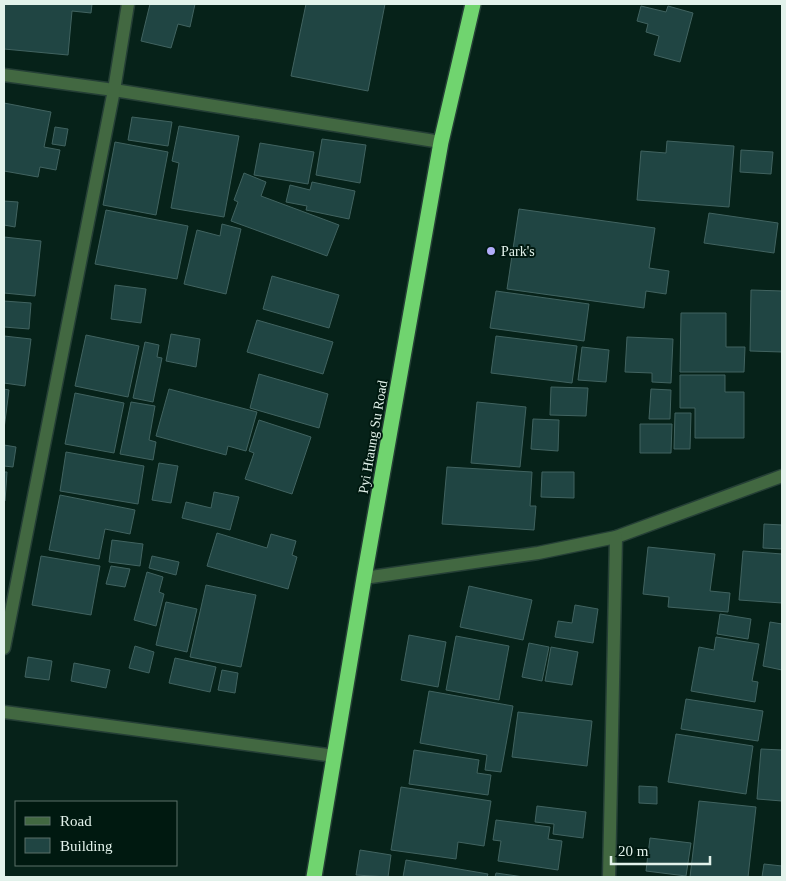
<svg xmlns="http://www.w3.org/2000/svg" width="786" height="881" viewBox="0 0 786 881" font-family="Georgia,serif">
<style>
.building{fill:#204543;stroke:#416360}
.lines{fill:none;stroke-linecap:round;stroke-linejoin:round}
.minor-casing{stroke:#253f36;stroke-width:15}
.highway-casing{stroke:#253f36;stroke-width:18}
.minor{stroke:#426841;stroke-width:12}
.highway{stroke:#70d46f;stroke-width:15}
.poi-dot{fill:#b1adfa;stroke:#001910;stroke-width:2}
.labels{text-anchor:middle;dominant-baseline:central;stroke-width:4;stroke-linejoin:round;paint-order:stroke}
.poi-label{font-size:14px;fill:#e2f2eb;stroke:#001910;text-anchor:start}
.street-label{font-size:14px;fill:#e2f2eb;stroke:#001910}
</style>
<rect width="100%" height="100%" fill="#062219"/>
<g class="building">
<path d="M4 4H92L91 13 72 11 68 55 4 49Z"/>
<path d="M150 4H195L190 27 178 24 171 48 141 41Z"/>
<path d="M306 4H385L368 91 291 76Z"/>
<path d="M641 6 666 12 668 6 693 13 680 62 654 55 659 36 646 32 648 24 637 21Z"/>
<path d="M4 103 51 112 44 147 60 150 56 170 40 167 38 177 4 171Z"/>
<path d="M132 117 172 122 168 146 128 140Z"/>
<path d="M179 126 239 136 224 217 171 208 179 163 172 161Z"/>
<path d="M55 127 68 129 65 146 52 144Z"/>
<path d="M322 139 366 145 360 183 316 175Z"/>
<path d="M667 141 734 146 729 207 637 200 641 151 666 153Z"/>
<path d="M115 142 168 152 156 215 103 205Z"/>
<path d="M260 143 314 152 308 184 254 175Z"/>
<path d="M741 150 773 152 771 174 740 172Z"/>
<path d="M244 173 266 182 261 196 339 225 327 256 231 221 238 202 234 200Z"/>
<path d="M312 182 355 191 349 219 306 210 307 206 286 202 290 185 310 190Z"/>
<path d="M4 201 18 202 15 227 4 225Z"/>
<path d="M519 209 655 228 649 268 669 271 666 294 646 291 644 308 507 289Z"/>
<path d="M106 210 188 226 177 279 95 264Z"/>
<path d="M709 213 778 223 774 253 704 243Z"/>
<path d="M222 224 241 229 226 294 184 284 197 230 220 236Z"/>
<path d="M4 237 41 241 35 296 4 293Z"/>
<path d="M272 276 339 295 329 328 263 309Z"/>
<path d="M115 285 146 289 141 323 111 319Z"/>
<path d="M751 290 782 291V352L750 351Z"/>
<path d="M496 291 589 304 584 341 490 328Z"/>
<path d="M4 301 31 303 29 329 4 327Z"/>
<path d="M681 313H726V347H745L744 372H680Z"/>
<path d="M257 320 333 342 323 374 247 352Z"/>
<path d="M171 334 200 339 196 367 166 361Z"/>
<path d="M86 335 139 346 128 397 75 386Z"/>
<path d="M4 336 31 339 25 386 4 383Z"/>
<path d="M496 336 577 346 572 383 491 373Z"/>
<path d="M627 337 673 339 671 383 652 382V373L625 372Z"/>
<path d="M145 342 159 345 157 357 162 358 153 402 133 398Z"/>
<path d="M582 347 609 350 606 382 578 380Z"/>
<path d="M259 374 328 394 319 428 250 408Z"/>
<path d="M680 375H725V392H744V438H695V408H680Z"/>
<path d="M551 387 588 388 586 416 550 415Z"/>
<path d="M4 389 9 390 4 429Z"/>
<path d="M169 389 257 412 246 451 228 446 226 455 156 436Z"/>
<path d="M651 389 671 390 670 419H649Z"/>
<path d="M75 393 124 403 114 453 65 444Z"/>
<path d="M131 402 155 406 149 440 156 442 153 460 120 454Z"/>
<path d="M477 402 526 407 520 467 471 463Z"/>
<path d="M675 413H691L690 449H674Z"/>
<path d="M533 419 559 420 558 451 531 449Z"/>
<path d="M259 420 311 437 292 494 245 479 254 453 249 451Z"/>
<path d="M640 424H672L671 453H640Z"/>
<path d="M4 445 16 447 13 467 4 466Z"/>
<path d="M66 452 144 466 138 504 60 491Z"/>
<path d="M159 463 178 466 171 503 152 500Z"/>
<path d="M447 467 532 472 530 506H536L534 530 442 524Z"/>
<path d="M4 472H7L5 501 4 500Z"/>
<path d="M542 472H574V498L541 497Z"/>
<path d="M214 492 239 497 230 530 182 518 186 502 211 508Z"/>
<path d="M60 495 135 510 130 534 105 529 99 559 49 550Z"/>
<path d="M764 524 782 525V549L763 548Z"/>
<path d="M217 533 267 548 271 534 296 541 292 555 297 557 288 589 207 566Z"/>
<path d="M112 540 143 544 140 566 109 562Z"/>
<path d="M648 547 715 554 710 591 730 593 728 612 668 607 669 597 643 594Z"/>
<path d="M743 551 782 554V603L739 600Z"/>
<path d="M41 556 100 566 91 615 32 605Z"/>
<path d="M152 556 179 562 176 575 149 568Z"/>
<path d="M111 566 130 569 125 587 106 584Z"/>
<path d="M147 572 163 577 159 592 164 594 156 626 134 620Z"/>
<path d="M206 585 256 595 241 667 190 657Z"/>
<path d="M469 586 532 600 523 640 460 627Z"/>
<path d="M166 602 197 609 187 652 156 645Z"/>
<path d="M575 605 598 609 593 643 555 637 558 621 572 623Z"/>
<path d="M720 614 751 619 748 639 717 634Z"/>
<path d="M770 622 782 624V670L763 666Z"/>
<path d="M409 635 446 642 438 687 401 680Z"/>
<path d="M456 636 509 646 499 700 446 690Z"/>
<path d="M716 637 759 644 752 681 758 682 755 702 691 691 699 647 714 650Z"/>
<path d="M529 643 549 647 542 681 522 677Z"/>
<path d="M135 646 154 652 149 673 129 668Z"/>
<path d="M551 647 578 652 572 685 545 681Z"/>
<path d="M28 657 52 661 49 680 25 677Z"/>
<path d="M175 658 216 667 210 692 169 683Z"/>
<path d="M74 663 110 670 106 688 71 681Z"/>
<path d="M222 670 238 673 235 693 218 690Z"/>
<path d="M429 691 513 706 501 772 485 770 487 755 420 743Z"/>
<path d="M686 699 763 711 758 741 681 729Z"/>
<path d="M518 712 592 721 587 766 512 757Z"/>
<path d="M676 734 753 746 746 794 668 782Z"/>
<path d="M761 749 782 750V801L757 799Z"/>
<path d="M414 750 479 760 477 773 491 775 488 795 409 784Z"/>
<path d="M639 786 657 787V804L639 803Z"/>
<path d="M401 787 491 801 484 846 458 842 456 859 391 850Z"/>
<path d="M699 801 756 807 748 877H690Z"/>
<path d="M537 806 586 812 583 838 553 834 554 824 535 822Z"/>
<path d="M496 820 550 827 548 839 562 841 558 870 498 861 501 841 493 840Z"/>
<path d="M650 838 691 843 686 876 646 871Z"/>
<path d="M360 850 391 855 388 877 356 875Z"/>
<path d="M406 860 488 874 487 877H403Z"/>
<path d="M764 864 782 866V877H762Z"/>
<path d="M496 873 524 877H495Z"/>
</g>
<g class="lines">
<defs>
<g id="minor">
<path d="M4 75 114 90 441 142"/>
<path d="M364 578 538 553 616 537 782 476"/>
<path d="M4 648 114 90 128 4"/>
<path d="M4 712 335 756"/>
<path d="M609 877 616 537"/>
</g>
<path id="highway" d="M314 877 364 578 441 142 473 4"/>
</defs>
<use href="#minor" class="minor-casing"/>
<use href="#highway" class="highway-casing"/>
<use href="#minor" class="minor"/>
<use href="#highway" class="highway"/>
</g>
<circle class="poi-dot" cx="491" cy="251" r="5"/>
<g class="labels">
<g class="poi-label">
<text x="501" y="251">Park's</text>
</g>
<g class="street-label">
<text transform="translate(373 437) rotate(-80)">Pyi Htaung Su Road</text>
</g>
</g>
<rect width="786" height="881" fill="none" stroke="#e2f2eb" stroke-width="10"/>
<rect x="15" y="801" width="162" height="65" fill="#001910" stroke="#5a7068"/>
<rect x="25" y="817" width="25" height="8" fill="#426841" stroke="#5a7068"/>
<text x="60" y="826" font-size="15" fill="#e2f2eb">Road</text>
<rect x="25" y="838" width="25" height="15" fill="#204543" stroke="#5a7068"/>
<text x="60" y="851" font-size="15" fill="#e2f2eb">Building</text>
<path d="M611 856v8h99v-8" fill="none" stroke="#e2f2eb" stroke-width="2.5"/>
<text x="618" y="856" font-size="15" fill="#e2f2eb" stroke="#001910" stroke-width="4" paint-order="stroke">20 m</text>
</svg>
